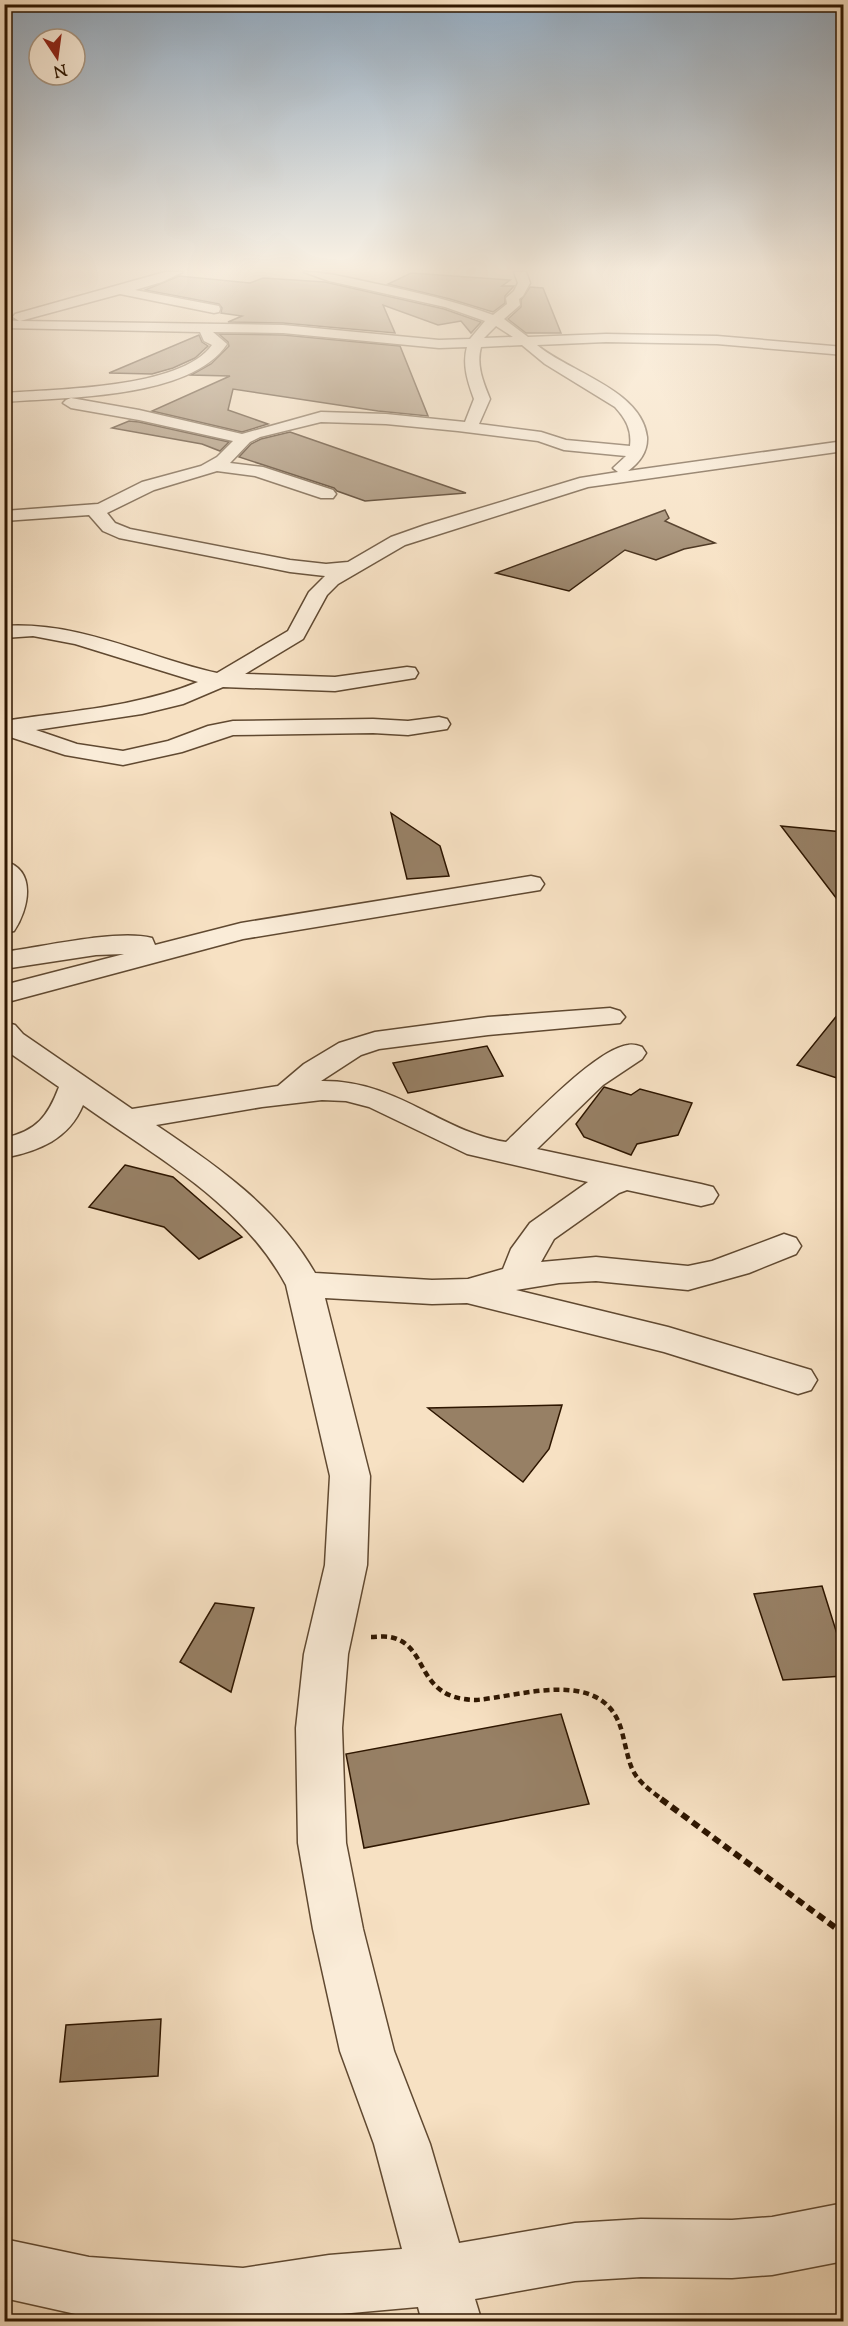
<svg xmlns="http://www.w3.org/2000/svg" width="848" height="2326" viewBox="0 0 848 2326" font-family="'Sorts Mill Goudy',serif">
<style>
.building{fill:#978065;stroke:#2e1600;stroke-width:1.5}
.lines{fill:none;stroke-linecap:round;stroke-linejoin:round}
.minor-casing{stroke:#604931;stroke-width:3}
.path-far1{stroke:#2e1600;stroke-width:4.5;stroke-dasharray:6 4;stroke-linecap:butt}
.path{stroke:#2e1600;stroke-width:6;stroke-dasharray:8 5;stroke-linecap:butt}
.minor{fill:#faecd8;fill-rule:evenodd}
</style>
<rect width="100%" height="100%" fill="#f7e1c3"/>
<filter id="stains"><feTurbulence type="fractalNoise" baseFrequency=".00333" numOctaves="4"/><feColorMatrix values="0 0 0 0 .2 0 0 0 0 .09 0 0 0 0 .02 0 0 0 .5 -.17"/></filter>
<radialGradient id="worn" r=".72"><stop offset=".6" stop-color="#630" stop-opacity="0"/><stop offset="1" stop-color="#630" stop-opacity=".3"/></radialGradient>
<g class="building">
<path d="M411 273 510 280 502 286H514L505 296V303L493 312 450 299 388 284Z"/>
<path d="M179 276 250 283 263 278 325 282 444 309 481 322 471 333 461 321 438 325 383 305 395 333 283 323 228 322 242 316 221 313 222 308 219 304 145 290Z"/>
<path d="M530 287 543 288 561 333H526L508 319 521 307V300Z"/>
<path d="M219 334 283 335 400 346 428 416 378 411 233 389 228 410 268 424 242 432 152 411 230 376 191 375 211 364 229 346 228 342Z"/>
<path d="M199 335 202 342 208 346 195 358 173 368 152 374 109 373Z"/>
<path d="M129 421 139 422 229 442 220 451 202 444 112 428Z"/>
<path d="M290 432 466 493 365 501 337 491 334 488 239 457 251 444 261 439Z"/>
<path d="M665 510 669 518 665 521 715 543 684 549 656 560 625 550 569 591 496 573Z"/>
<path d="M391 813 440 846 449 876 407 879Z"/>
<path d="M781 826 843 832V907Z"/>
<path d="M843 1008V1080L797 1065Z"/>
<path d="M487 1046 503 1076 408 1093 393 1063Z"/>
<path d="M604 1087 631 1095 640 1089 692 1103 678 1135 637 1144 631 1155 584 1137 576 1124Z"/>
<path d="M125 1165 173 1177 242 1237 199 1259 164 1227 89 1207Z"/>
<path d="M562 1405 549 1449 523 1482 428 1408Z"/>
<path d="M822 1586 843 1653V1676L783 1680 754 1594Z"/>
<path d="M215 1603 254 1608 231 1692 180 1662Z"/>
<path d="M561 1714 589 1804 364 1848 346 1754Z"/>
<path d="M161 2019 158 2076 60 2082 66 2025Z"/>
</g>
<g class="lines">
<defs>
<g id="minor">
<path d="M165 272H183L162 282 135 290 219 306 220 309 219 312 214 313 120 294 20 321 283 325 439 340 470 339 485 321 445 307 329 281 304 272C329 272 352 279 377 284 416 292 455 301 493 315L507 304 506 298 514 291 518 283 514 272H526L530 283 523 296 519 299 520 305 504 319 528 337 606 334 717 336 844 347V355L717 344 606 342 537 345C569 372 642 390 647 437 648 452 639 463 628 471L844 441V451L588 487 405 545 338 584 327 595 303 639 245 674 335 677 407 667 415 668 418 673 415 678 335 691 223 687 183 704 142 714 36 730 77 744 123 751 168 741 208 726 233 721 373 719 408 721 439 717 447 719 450 724 447 729 408 735 373 733 233 735 182 752 123 765 65 755 4 735V721C69 711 137 707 198 682L75 644 33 636 4 638V626C80 621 145 657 217 673L288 631 309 592 325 576 290 572 119 538 103 531 89 515 4 521V511L98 504 142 482 201 466 217 457 233 441 139 420 71 408 63 403 66 400 71 398 139 410 242 434 321 412 386 414 465 422 474 399C468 382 462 365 467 347L439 348 283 333 213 332 227 344C191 399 66 397 4 402V393C55 389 181 389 212 345L204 341 200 332 4 328V320L19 321 13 317 15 314ZM496 326 513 337 484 338ZM522 345 545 364 615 407C626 419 632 430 630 446L566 440 541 432 479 424 490 399C483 382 476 365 481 347ZM321 422 386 424 458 431 538 441 564 450 626 456 613 468 618 472 580 478 425 525 391 537 348 562 326 564 290 560 130 529 115 523 107 513 154 490 217 471 255 476 321 498H333L336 494 333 490 263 467 230 463 250 442 260 437Z"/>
<path d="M4 861C38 870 28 910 14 931L4 933Z"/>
<path d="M531 876 540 878 544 884 540 890 243 939 4 1003V985L124 954 96 955 4 969V952C42 947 117 929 152 938L155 945 241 923Z"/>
<path d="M610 1008 620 1011 625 1017 620 1023 488 1035 379 1049 361 1055 321 1081C398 1080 438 1131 506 1142 532 1118 596 1049 628 1045 633 1044 637 1045 642 1047L646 1053 642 1059 603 1085 537 1149 701 1184 713 1187 718 1195 713 1203 701 1206 627 1190 619 1193 554 1239 541 1262 596 1257 688 1266 712 1261 784 1234 796 1238 801 1246 796 1254 749 1273 688 1290 596 1281 559 1283 516 1290 668 1327 811 1370 817 1380 811 1390 798 1394 664 1352 467 1303 432 1304 325 1298 370 1476 367 1565 348 1654 342 1728 346 1843 363 1929 394 2051 430 2144 459 2243 575 2223 641 2219 732 2220 772 2217 844 2203V2261L772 2275 732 2278 641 2277 575 2281 475 2299 482 2322H422L418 2307 329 2315 284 2322H156L89 2317 4 2298V2239L89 2257 243 2268 329 2255 402 2249 374 2144 340 2051 313 1929 298 1843 296 1728 304 1654 325 1565 330 1476 286 1285C242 1203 156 1157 83 1105 69 1139 39 1151 4 1158V1138C37 1131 48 1116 59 1087L4 1049V1022L15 1025 23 1034 132 1109 278 1086 304 1064 339 1043 375 1032 488 1017ZM322 1100 346 1101 369 1107 467 1154 588 1182 530 1223 511 1249 503 1269 468 1279 432 1280 315 1273C278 1208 217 1166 156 1125L262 1107Z"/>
</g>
</defs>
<use href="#minor" class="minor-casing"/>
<path class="path-far1" d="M371 1637C377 1637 384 1636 390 1637 431 1645 413 1699 476 1700 523 1696 605 1666 622 1732 632 1772 629 1775 663 1800"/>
<path class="path" d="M661 1799 844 1934"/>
<use href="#minor" class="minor"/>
</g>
<linearGradient id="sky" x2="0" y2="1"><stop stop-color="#93aabf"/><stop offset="0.45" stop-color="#fbf2e4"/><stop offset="1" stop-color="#fbf2e4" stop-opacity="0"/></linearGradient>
<rect width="848" height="598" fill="url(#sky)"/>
<rect width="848" height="2326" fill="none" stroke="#f7e1c3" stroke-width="24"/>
<rect x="6" y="6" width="836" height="2314" fill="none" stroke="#2e1600" stroke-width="3"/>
<rect x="12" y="12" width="824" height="2302" fill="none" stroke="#2e1600" stroke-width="1.5"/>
<g transform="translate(57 57) rotate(167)"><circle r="28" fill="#faecd8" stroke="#a89682" stroke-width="1.5"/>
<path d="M0-4.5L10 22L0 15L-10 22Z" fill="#8f2418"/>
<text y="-9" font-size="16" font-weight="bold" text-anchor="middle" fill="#2e1600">N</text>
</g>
<rect width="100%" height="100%" filter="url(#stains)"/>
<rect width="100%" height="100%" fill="url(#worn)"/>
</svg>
